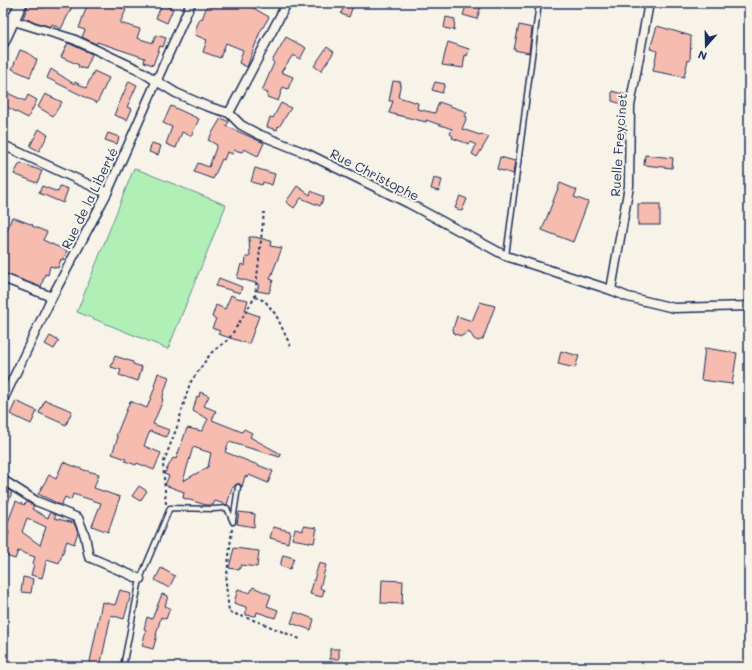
<svg xmlns="http://www.w3.org/2000/svg" width="752" height="670" viewBox="0 0 752 670" font-family="Mali,sans-serif">
<style>
.green{fill:#b0efb6;stroke:#668f8a}
.building{fill:#f7bcb0;stroke:#1b2f5e;fill-rule:evenodd}
.lines{fill:none;stroke-linecap:round;stroke-linejoin:round}
.lane-casing{stroke:#1b2f5e;stroke-width:7}
.street-casing{stroke:#1b2f5e;stroke-width:11}
.secondary-casing{stroke:#1b2f5e;stroke-width:14}
.path{stroke:#1b2f5e;stroke-width:2;stroke-dasharray:3 3;stroke-linecap:butt}
.lane{stroke:#f7f3e8;stroke-width:4}
.street{stroke:#f7f3e8;stroke-width:8}
.secondary{stroke:#f7f3e8;stroke-width:11}
.labels{text-anchor:middle;dominant-baseline:central;stroke-width:4;stroke-linejoin:round;paint-order:stroke}
.street-label{font-size:13px;fill:#1b2f5e;stroke:#f7f3e8}
</style>
<rect width="100%" height="100%" fill="#f7f3e8"/>
<filter id="ink" filterUnits="userSpaceOnUse"><feTurbulence type="fractalNoise" baseFrequency=".025" numOctaves="2"/><feDisplacementMap in="SourceGraphic" scale="8" xChannelSelector="R" yChannelSelector="G"/><feConvolveMatrix kernelMatrix="1 2 1 2 8 2 1 2 1" color-interpolation-filters="sRGB"/></filter>
<g filter="url(#ink)">
<path class="green" d="M134 168 226 205 168 349 77 312Z"/>
<g class="building">
<path d="M29 3 43 8 45 3H74L61 29 52 24 51 27 23 18Z"/>
<path d="M88 3H111L126 10 120 23 140 29 137 38 153 43 156 35 166 38 163 47 160 46 153 65 144 62 145 58 97 42 96 44 82 37 85 30 79 28Z"/>
<path d="M208 3H251L250 6 269 17 260 32 247 67 239 63 243 50 226 43 220 58 203 52 207 40 195 35 196 31H195L200 18 202 19Z"/>
<path d="M345 3H354L349 17 341 14Z"/>
<path d="M467 3H482L477 19 463 15Z"/>
<path d="M162 4 173 9 167 23 156 18Z"/>
<path d="M446 17 455 19 454 30 444 28Z"/>
<path d="M519 25 532 28 529 53 514 50Z"/>
<path d="M657 26 691 36 690 61 688 60 684 77 653 71 657 51 650 49Z"/>
<path d="M286 37 306 48 300 59 293 55 281 72 293 77 288 89 283 87 278 101 267 97 268 93 262 91 274 63 272 61Z"/>
<path d="M448 42 469 49 467 56 465 55 463 68 442 65Z"/>
<path d="M68 43 92 54 86 69 78 67 79 65 61 57Z"/>
<path d="M327 47 334 52 321 71 314 66Z"/>
<path d="M20 50 28 53 37 60 30 77 12 69Z"/>
<path d="M51 69 74 84 75 82 86 88 94 71 109 78 97 103 47 78Z"/>
<path d="M129 81 137 85 127 107 132 109 127 120 114 115Z"/>
<path d="M393 81 401 82 398 97 418 103 417 109 435 113 439 102 467 112 465 116 467 117 462 129 480 135 481 134 489 137 477 157 472 154 476 145 470 142 469 144 452 138 453 136 450 134 452 129 426 120V122L389 113 393 101H389Z"/>
<path d="M435 82 445 84 442 93 432 90Z"/>
<path d="M3 91 25 101 28 95 37 100 28 118 3 105Z"/>
<path d="M612 91 626 95 625 105 612 101Z"/>
<path d="M45 94 62 102 53 116 38 107Z"/>
<path d="M281 103 291 108 279 127 278 126 277 130 267 127 270 117 273 118Z"/>
<path d="M171 106 199 119 191 136 182 132 176 148 166 144 172 127 163 123Z"/>
<path d="M221 118 229 122 226 126 264 143 258 156 244 149 242 152 234 150 233 154 227 152 224 160 222 159 213 179 194 172 198 163 209 167 217 145 208 140Z"/>
<path d="M39 129 48 135 39 151 30 146Z"/>
<path d="M108 133 119 137 117 144 105 140Z"/>
<path d="M152 143 161 146 158 155 149 152Z"/>
<path d="M645 155 673 158 672 168 644 165Z"/>
<path d="M500 157 515 161 513 174 497 169Z"/>
<path d="M20 163 42 171 37 183 14 174Z"/>
<path d="M255 168 275 174 272 185 263 182 262 185 251 182Z"/>
<path d="M434 178 442 180 439 191 431 189Z"/>
<path d="M560 183 577 190 574 197 588 202 573 242 542 230Z"/>
<path d="M42 186 58 192 60 186 68 189 63 203 39 193Z"/>
<path d="M297 186 310 195 311 191 324 197 320 206 301 198 294 208 286 202Z"/>
<path d="M460 196 467 199 462 211 455 208Z"/>
<rect x="638" y="204" width="22" height="21"/>
<path d="M12 217 33 225 32 226 47 232 43 240 67 251 63 260 61 259 58 268 50 266 48 275 45 274 41 287 3 273V263L5 257 3 256V230L7 231Z"/>
<path d="M249 237H255L271 241 270 246 282 248 270 279 273 280 269 293 257 291 259 284 237 278 241 264 245 266 246 257H250Z"/>
<path d="M219 278 242 287 240 293 216 286Z"/>
<path d="M231 295 237 298 248 300 245 311 259 316 249 344 218 334 220 331 212 328 216 319 212 317 216 305 225 309Z"/>
<path d="M480 302 495 306 483 339 478 341 474 339 469 331 462 336 454 334 453 329 457 316 472 321Z"/>
<path d="M50 336 59 341 54 349 45 344Z"/>
<path d="M705 348 737 353 732 384 701 380Z"/>
<path d="M561 351 579 356 575 368 558 364Z"/>
<path d="M115 356 133 362V364L142 367 138 381 119 375 121 370 111 367Z"/>
<path d="M158 373 169 377 162 399 163 400 153 424 169 430 166 437 150 431 144 446 161 453 154 470 137 463 136 465 125 461 126 459 112 454 118 437 116 436 130 401 147 408 155 387 154 386Z"/>
<path d="M200 392 209 396 204 406 216 411 212 420 242 432 244 429 252 433 250 437 281 454 280 457 229 442 225 452 273 471 268 483 249 475 248 477 245 476 242 487 240 484H237L232 488 227 505 215 501 213 505H206L183 498 184 492 165 485 169 476 164 474 173 458 176 459 187 428 202 431 208 419 193 411 197 396 199 397ZM193 447 211 453 208 467 183 481Z"/>
<path d="M45 400 72 411 66 425 39 413Z"/>
<path d="M16 401 37 411 31 424 10 414Z"/>
<path d="M63 462 84 470 99 474 94 488 120 497 108 532 92 526 101 503 73 494 71 500 65 497 61 505 38 494 49 475 56 479Z"/>
<path d="M139 486 147 491 140 501 132 496Z"/>
<path d="M3 487 12 492 4 514H3Z"/>
<path d="M16 501 24 505 27 502 34 506 32 509 48 518 50 512 56 515 54 518 74 523 78 532 74 544 67 541 59 563 47 559 42 578 31 575 34 564H33L35 557 18 551 15 559 3 555 8 539H7L9 532 5 530ZM27 518 46 527 40 545 22 532Z"/>
<path d="M239 512 255 514 254 527 237 524Z"/>
<path d="M303 526 317 528 314 543 292 539 295 529 303 531Z"/>
<path d="M273 527 290 531 288 543 270 538Z"/>
<path d="M234 548 259 551 257 567 241 565 239 570 229 568Z"/>
<path d="M283 555 294 558 290 569 280 566Z"/>
<path d="M319 563 326 565 320 588 324 590 322 597 310 594Z"/>
<path d="M161 568 175 576 169 588 155 580Z"/>
<path d="M23 577 33 579 31 593 21 592Z"/>
<path d="M382 580 403 581 402 604 381 603Z"/>
<path d="M253 587 271 595 267 606 278 610 275 618 257 612 256 616 246 615V607L234 603 238 589 250 593Z"/>
<path d="M120 590 131 594 124 619 111 615 100 667H89L102 602 115 605Z"/>
<path d="M162 594 168 596 165 606 170 608 166 619 161 617 156 635H157L153 649 142 646 146 630 144 629 147 617 152 619Z"/>
<path d="M295 612 314 619 311 630 291 623Z"/>
<rect x="330" y="649" width="9" height="10"/>
</g>
<g class="lines">
<defs>
<g id="lane">
<path d="M506 256 539 3"/>
<path d="M233 521 238 487"/>
<path d="M123 667 140 579 170 508 214 509 227 508 233 522"/>
</g>
<g id="street">
<path d="M3 16 14 21 73 39 137 69 176 93 206 106 229 113 241 125 258 134 308 154 408 203 506 256 611 290 628 297 674 308 749 306"/>
<path d="M229 113 287 3"/>
<path d="M3 145 107 193"/>
<path d="M3 278 52 297"/>
<path d="M611 290 629 186 630 106 649 3"/>
<path d="M3 400 52 297 107 193 191 3"/>
<path d="M3 480 36 501 78 518 85 536 89 557 140 579"/>
</g>
<path id="secondary" d="M3 42 21 3"/>
</defs>
<use href="#lane" class="lane-casing"/>
<use href="#street" class="street-casing"/>
<use href="#secondary" class="secondary-casing"/>
<g class="path">
<path d="M255 297 265 301 276 315 291 347"/>
<path d="M166 504 163 464 177 427 190 383 211 353 229 339 255 297 264 212"/>
<path d="M232 529 226 583 229 612 259 622 300 639"/>
</g>
<use href="#lane" class="lane"/>
<use href="#street" class="street"/>
<use href="#secondary" class="secondary"/>
</g>
</g>
<g class="labels">
<g class="street-label">
<text transform="translate(618 145) rotate(-86)">Ruelle Freycinet</text>
<text transform="translate(375 174) rotate(27)">Rue Christophe</text>
<text transform="translate(89 198) rotate(-64)">Rue de la Liberté</text>
</g>
</g>
<rect width="752" height="670" fill="none" stroke="#f7f3e8" stroke-width="16"/>
<rect x="8" y="8" width="736" height="654" fill="none" stroke="#1b2f5e" stroke-width="1.5" filter="url(#ink)"/>
<g transform="translate(706 46) rotate(200)" stroke="#f7f3e8" stroke-width="3" paint-order="stroke">
<path d="M0-3L7 15L0 10L-7 15Z" fill="#1b2f5e"/>
<text y="-6" font-size="11" font-weight="bold" text-anchor="middle" fill="#1b2f5e">N</text>
</g>
</svg>
